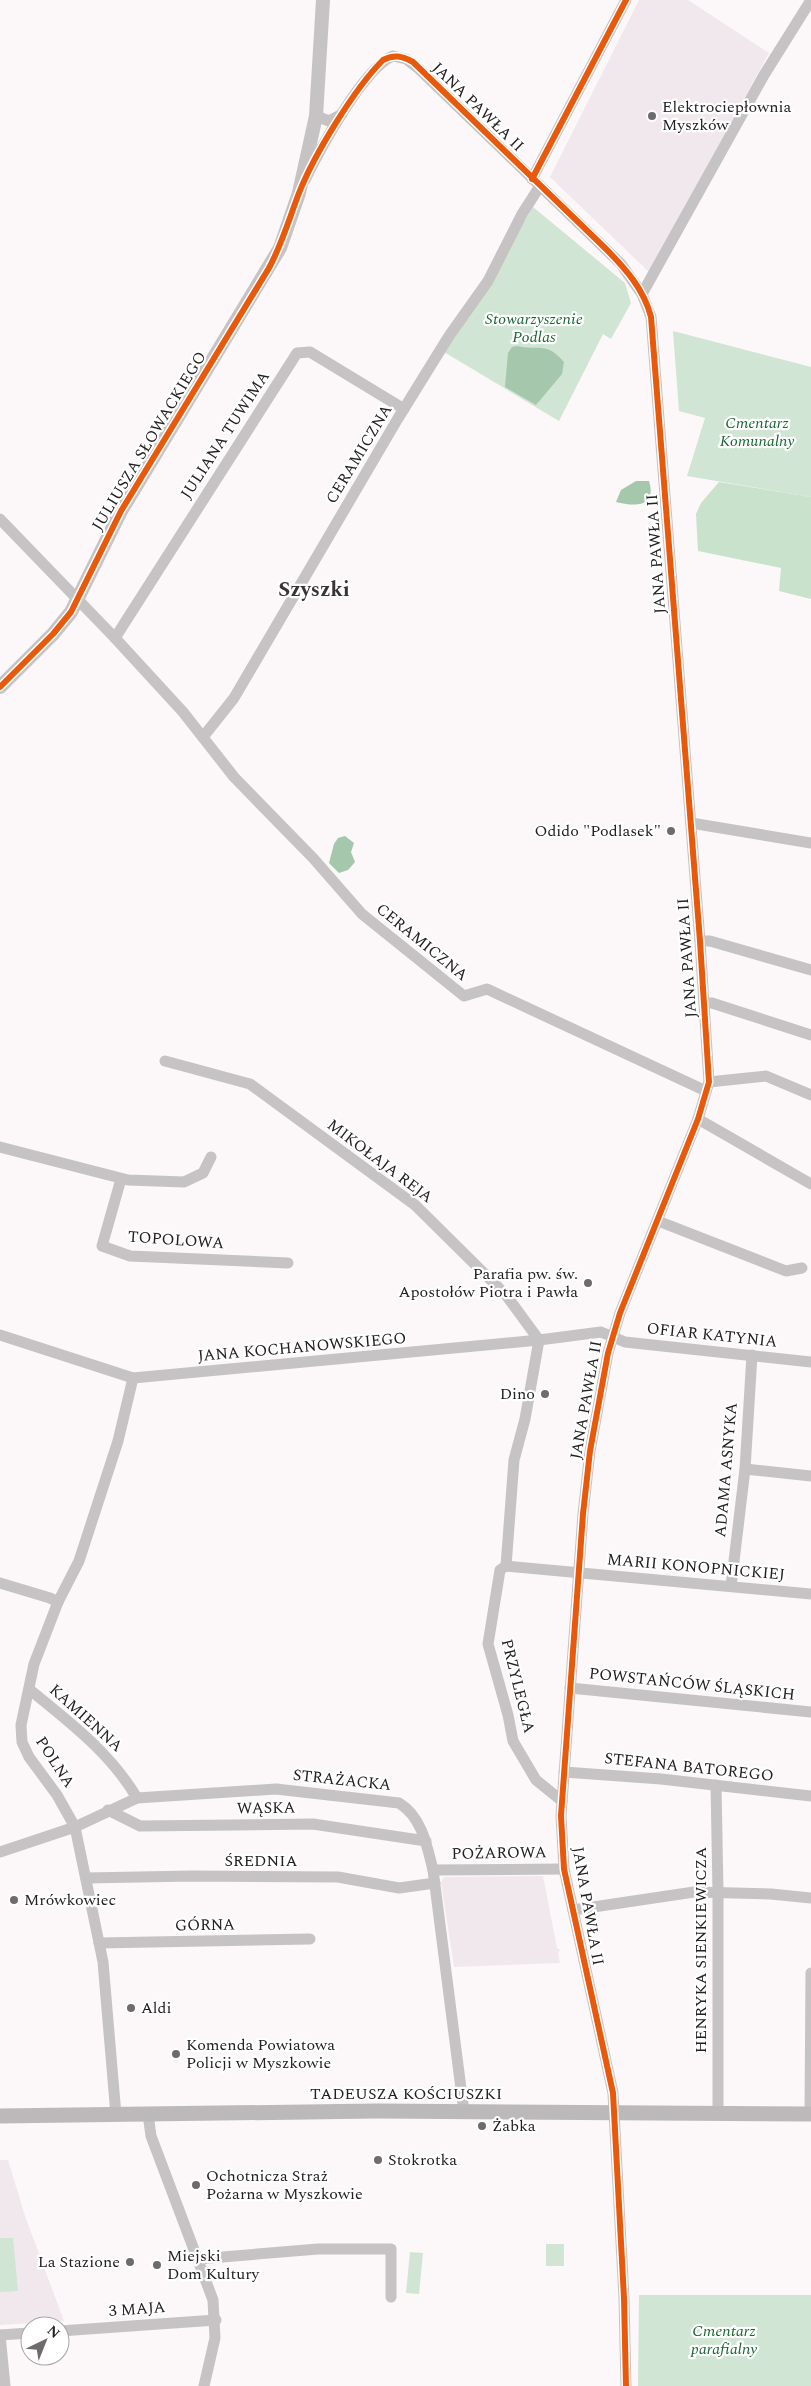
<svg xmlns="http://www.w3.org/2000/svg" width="811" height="2386" viewBox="0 0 811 2386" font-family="Spectral,serif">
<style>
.built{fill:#f1e8ed}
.green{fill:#d0e5d3}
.forest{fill:#c8e2cc}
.water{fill:#a5c7ab}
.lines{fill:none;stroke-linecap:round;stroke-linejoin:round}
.minor{stroke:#c5c3c3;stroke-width:11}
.tertiary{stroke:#c5c3c3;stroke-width:14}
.secondary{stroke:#bbb9b9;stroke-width:15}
.cycleway-casing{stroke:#fff;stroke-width:9}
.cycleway{stroke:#e8590c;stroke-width:6}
.poi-dot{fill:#6e6b6d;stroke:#fff;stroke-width:2}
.labels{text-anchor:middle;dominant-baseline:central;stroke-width:4.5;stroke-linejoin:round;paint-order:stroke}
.street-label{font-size:16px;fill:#222021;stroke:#fff}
.poi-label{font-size:16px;fill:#222021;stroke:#fff;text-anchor:start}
.park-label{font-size:16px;font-style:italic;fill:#196633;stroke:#fff}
.district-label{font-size:21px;font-weight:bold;fill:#393436;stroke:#fff}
</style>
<rect width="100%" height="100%" fill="#fcf7f9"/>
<g class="built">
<path d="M639 0H688L769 53 649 272 550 177Z"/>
<path d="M543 1876 557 1948 560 1950 558 1953 560 1963 454 1967 441 1882 444 1877Z"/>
<path d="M0 2160H8L25 2216 64 2321 0 2325Z"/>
</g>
<g class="green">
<path d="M533 207 625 283 631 303 611 339 603 334 559 421 444 352Z"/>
<path d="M673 331 811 367V497L687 476 705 418 679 411Z"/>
<path d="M0 2238H13L18 2291 0 2292Z"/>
<rect x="546" y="2244" width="18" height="22"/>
<path d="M410 2252 423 2253 419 2294 406 2293Z"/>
<path d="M639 2295H811V2386H638Z"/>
</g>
<path class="forest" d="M719 482 811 497V599L779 591 781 568 698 551 696 514 701 503Z"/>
<g class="water">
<path d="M517 346C539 351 546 341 564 362L562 374 536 405 505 387 508 353 512 347Z"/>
<path d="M636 481H649C657 507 635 507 616 502L621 490Z"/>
<path d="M345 836 354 843 351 852 355 862 348 870 339 873 329 863 334 844 338 838Z"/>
</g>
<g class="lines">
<g class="minor">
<path d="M316 116 329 121 342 114"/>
<path d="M532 179 626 0"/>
<path d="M305 180C319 151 364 67 393 56L406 59 419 69 621 264 642 294 651 317 700 941 709 1082 698 1119 620 1313 608 1353 590 1451 583 1514 561 1816 564 1869 613 2093 624 2298 626 2386"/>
<path d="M642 294 764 75 811 0"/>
<path d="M0 519 115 638 183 712 234 777 313 858 362 914 464 996 487 989 706 1091"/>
<path d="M115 638 297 353 310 352 404 409"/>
<path d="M203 737 234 698 397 420 449 336 488 281 522 214 540 186"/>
<path d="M691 823 811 843"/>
<path d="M700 941H710L811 970"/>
<path d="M704 1003H712L811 1035"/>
<path d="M165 1061 250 1084 415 1205 506 1295 539 1340 525 1419 514 1460 506 1566"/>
<path d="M709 1082 766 1076 811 1095"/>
<path d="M698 1119 811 1184"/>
<path d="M0 1147 128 1180 184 1182 203 1173 211 1157"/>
<path d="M121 1179 102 1246 130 1256 288 1263"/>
<path d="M658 1221 786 1271 802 1268"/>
<path d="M0 1335 133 1378 539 1340 601 1332 625 1342 811 1362"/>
<path d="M745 1469 811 1476"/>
<path d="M0 1583 50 1598 58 1602"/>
<path d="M731 1586 745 1469 752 1355"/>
<path d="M570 1688 811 1712"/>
<path d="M29 1689C69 1722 110 1752 137 1798"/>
<path d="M564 1772 661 1779 811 1796"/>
<path d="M716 1785 718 1892V2114"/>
<path d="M562 1801 536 1780 513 1741 508 1715 488 1644 500 1570 506 1566 811 1594"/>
<path d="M108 1810 140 1826 313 1824 426 1841"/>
<path d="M0 1852 75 1827 137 1798 276 1789 399 1803C422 1817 427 1846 433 1870L464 2112"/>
<path d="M433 1870 564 1869"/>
<path d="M86 1878 192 1876 338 1877 399 1888 435 1883"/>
<path d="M573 1910 694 1892 771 1894 811 1898"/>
<path d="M99 1943 310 1939"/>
<path d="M148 2114 151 2136 213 2300 215 2338 204 2386"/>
<path d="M810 2114 811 1973"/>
<path d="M116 2115 103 1962 75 1827 57 1795 29 1757 22 1742 21 1725 34 1664 58 1602 79 1561 118 1441 133 1378"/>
<path d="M198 2259 318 2249H391V2297"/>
<path d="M60 2331 216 2320"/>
<path d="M0 2335 5 2386"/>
<path d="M0 2335 30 2333"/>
</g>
<path class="tertiary" d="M0 687 53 634 71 612 121 511 280 248 299 193 316 116 323 0"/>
<path class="secondary" d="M0 2116 377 2111 811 2114"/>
<defs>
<g id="cycleway">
<path d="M532 179 626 0"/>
<path d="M0 687 53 634 71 612 121 511 269 268C282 244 289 219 299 193 314 155 354 89 383 60 394 54 402 56 413 62L604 247C625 268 644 289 651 317L700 941 709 1082 698 1119 620 1313 608 1353 590 1451 583 1514 561 1816 564 1869 613 2093 624 2298 626 2386"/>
</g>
</defs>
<use href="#cycleway" class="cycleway-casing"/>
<use href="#cycleway" class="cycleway"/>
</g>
<g class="poi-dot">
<circle cx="652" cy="116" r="5"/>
<circle cx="671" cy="831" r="5"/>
<circle cx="588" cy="1283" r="5"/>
<circle cx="545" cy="1394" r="5"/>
<circle cx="14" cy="1900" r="5"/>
<circle cx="131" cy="2008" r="5"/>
<circle cx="176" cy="2054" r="5"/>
<circle cx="482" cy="2126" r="5"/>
<circle cx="378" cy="2160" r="5"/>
<circle cx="196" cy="2185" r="5"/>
<circle cx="130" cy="2262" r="5"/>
<circle cx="157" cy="2265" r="5"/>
</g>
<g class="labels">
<g class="street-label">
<text transform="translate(478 107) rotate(44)">JANA PAWŁA II</text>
<text transform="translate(225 435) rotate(-57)">JULIANA TUWIMA</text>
<text transform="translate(149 441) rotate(-59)">JULIUSZA SŁOWACKIEGO</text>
<text transform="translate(359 454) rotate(-59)">CERAMICZNA</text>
<text transform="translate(656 554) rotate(-94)">JANA PAWŁA II</text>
<text transform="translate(422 942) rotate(39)">CERAMICZNA</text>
<text transform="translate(687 958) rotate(-94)">JANA PAWŁA II</text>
<text transform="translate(380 1161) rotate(37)">MIKOŁAJA REJA</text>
<text transform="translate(176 1240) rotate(4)">TOPOLOWA</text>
<text transform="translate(712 1335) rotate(6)">OFIAR KATYNIA</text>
<text transform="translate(302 1347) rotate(-5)">JANA KOCHANOWSKIEGO</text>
<text transform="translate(586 1400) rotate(-80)">JANA PAWŁA II</text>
<text transform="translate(726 1470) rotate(-85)">ADAMA ASNYKA</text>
<text transform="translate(696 1567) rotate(5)">MARII KONOPNICKIEJ</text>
<text transform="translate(692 1684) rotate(6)">POWSTAŃCÓW ŚLĄSKICH</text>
<text transform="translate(518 1686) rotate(76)">PRZYLEGŁA</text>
<text transform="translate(86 1718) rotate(42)">KAMIENNA</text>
<text transform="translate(55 1762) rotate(57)">POLNA</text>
<text transform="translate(689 1767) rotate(6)">STEFANA BATOREGO</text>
<text transform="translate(342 1780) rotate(6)">STRAŻACKA</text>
<text transform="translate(266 1808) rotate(-1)">WĄSKA</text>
<text transform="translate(499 1853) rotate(-1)">POŻAROWA</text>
<text x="261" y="1861">ŚREDNIA</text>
<text transform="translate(588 1906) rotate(80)">JANA PAWŁA II</text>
<text transform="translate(205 1925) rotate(-1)">GÓRNA</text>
<text transform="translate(701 1950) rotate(-90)">HENRYKA SIENKIEWICZA</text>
<text x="406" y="2094">TADEUSZA KOŚCIUSZKI</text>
<text transform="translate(137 2309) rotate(-4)">3 MAJA</text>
</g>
<g class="poi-label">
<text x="662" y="107">Elektrociepłownia<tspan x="662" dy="18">Myszków</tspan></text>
<text x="661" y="831" text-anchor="end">Odido "Podlasek"</text>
<text x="578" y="1274" text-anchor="end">Parafia pw. św.<tspan x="578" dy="18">Apostołów Piotra i Pawła</tspan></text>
<text x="535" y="1394" text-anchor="end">Dino</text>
<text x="24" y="1900">Mrówkowiec</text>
<text x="141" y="2008">Aldi</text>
<text x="186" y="2045">Komenda Powiatowa<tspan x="186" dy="18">Policji w Myszkowie</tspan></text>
<text x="492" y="2126">Żabka</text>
<text x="388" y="2160">Stokrotka</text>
<text x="206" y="2176">Ochotnicza Straż<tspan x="206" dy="18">Pożarna w Myszkowie</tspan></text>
<text x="167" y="2256">Miejski<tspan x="167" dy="18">Dom Kultury</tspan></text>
<text x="120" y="2262" text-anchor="end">La Stazione</text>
</g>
<g class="park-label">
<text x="534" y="319">Stowarzyszenie<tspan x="534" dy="18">Podlas</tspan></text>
<text x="757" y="423">Cmentarz<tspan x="757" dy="18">Komunalny</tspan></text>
<text x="724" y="2331">Cmentarz<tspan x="724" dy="18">parafialny</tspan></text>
</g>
<g class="district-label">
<text x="314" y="590">Szyszki</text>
</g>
</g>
<g transform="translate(45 2341) rotate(43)"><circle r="24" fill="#ffffff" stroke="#a7a6a6"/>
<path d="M0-4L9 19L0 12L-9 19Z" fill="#6e6b6d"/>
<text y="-8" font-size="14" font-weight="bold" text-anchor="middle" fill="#222021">N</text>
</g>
</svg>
